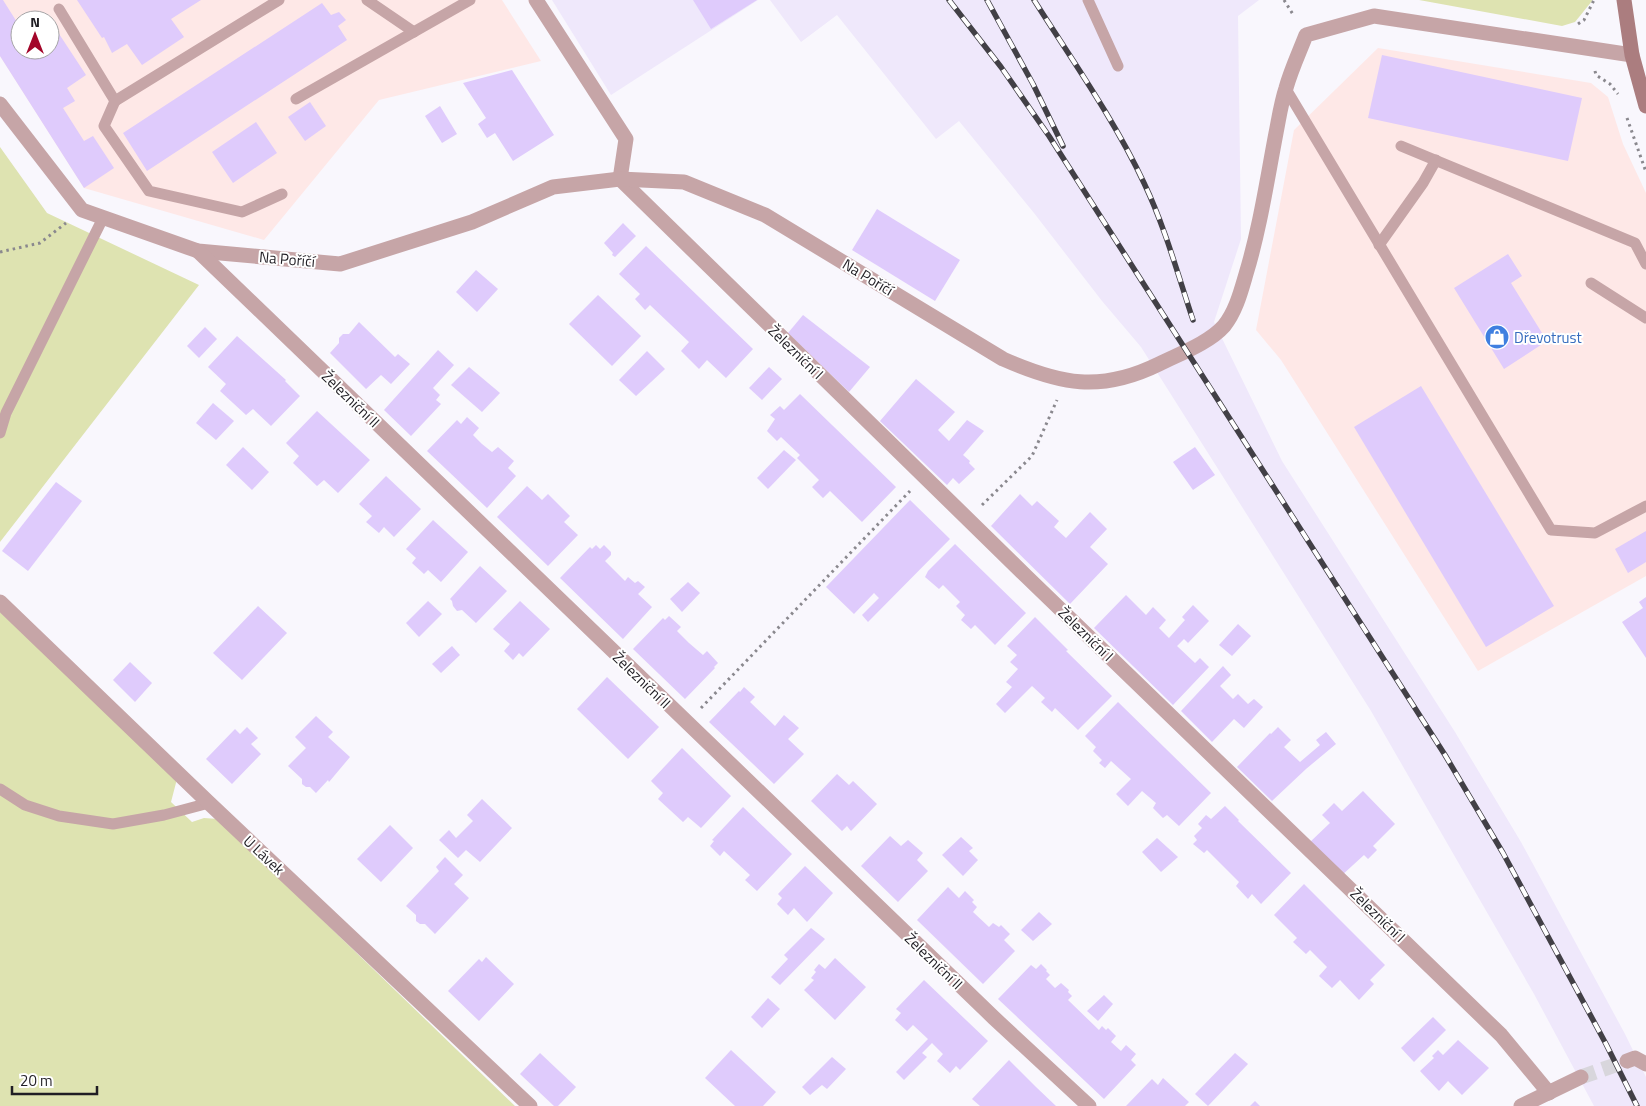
<svg xmlns="http://www.w3.org/2000/svg" width="1646" height="1106" viewBox="0 0 1646 1106" font-family="'Titillium Web',sans-serif">
<style>
.industrial{fill:#fee8e7;fill-rule:evenodd}
.built{fill:#efe8fb}
.green{fill:#dee3b1}
.building{fill:#dfcbfc}
.lines{fill:none;stroke-linecap:round;stroke-linejoin:round}
.street-tunnel{stroke:#d8d6dc;stroke-width:15;stroke-dasharray:15 8;stroke-linecap:butt}
.path{stroke:#8a888e;stroke-width:3;stroke-dasharray:2.5 4;stroke-linecap:butt}
.lane{stroke:#c6a5a7;stroke-width:11}
.street{stroke:#c6a5a7;stroke-width:15}
.secondary{stroke:#ab7d7f;stroke-width:15}
.rail-casing{stroke:#424046;stroke-width:5.5}
.rail{stroke:#fff;stroke-width:4;stroke-dasharray:11;stroke-linecap:butt}
.labels{text-anchor:middle;dominant-baseline:central;stroke-width:4;stroke-linejoin:round;paint-order:stroke}
.street-label{font-size:15px;fill:#201e24;stroke:#fff}
.shop-label{font-size:15px;fill:#366cbe;stroke:#fff;text-anchor:start}
</style>
<rect width="100%" height="100%" fill="#f9f7fd"/>
<g class="industrial">
<path d="M0 0H502L541 61 379 100 264 240 84 188 0 56ZM20 20H50V50H20Z"/>
<path d="M1378 48 1591 83 1608 97 1623 144 1646 193V576L1478 671 1281 360 1256 330 1294 130Z"/>
</g>
<g class="built">
<path d="M552 0H758L611 95Z"/>
<path d="M770 0H1259L1238 16 1241 239 1214 322 1282 461 1455 732 1521 842 1625 1034 1646 1077V1106H1594L1534 994 1371 711 1141 347 1102 301 1034 213 959 121 936 139 837 15 801 42Z"/>
</g>
<g class="green">
<path d="M1419 0H1592V1L1575 22 1562 26Z"/>
<path d="M0 147 47 213 199 285 0 542Z"/>
<path d="M0 612 177 779 171 802 192 822 204 818 218 819 515 1106H0Z"/>
</g>
<g class="building">
<path d="M0 0H3L20 27V50H50V20H37L46 14 86 75 67 88 75 101 63 108 84 141 93 136 114 168 84 188 0 56Z"/>
<path d="M77 0H201L171 19 184 37 142 65 127 44 112 53 104 37 102 38Z"/>
<path d="M693 0H757L711 29Z"/>
<path d="M322 3 331 15 339 12 346 20 338 26 347 40 147 171 123 133Z"/>
<path d="M1382 55 1582 98 1568 161 1368 118Z"/>
<path d="M512 70 554 135 513 161 495 133 487 138 478 124 486 118 463 83Z"/>
<path d="M310 102 326 126 305 141 288 117Z"/>
<path d="M440 106 457 134 442 143 425 116Z"/>
<path d="M256 122 277 153 233 183 212 152Z"/>
<path d="M877 209 960 260 935 301 852 250Z"/>
<path d="M623 223 636 236 615 257 612 255 613 253 604 243Z"/>
<path d="M646 246 753 349 726 378 707 360 699 369 681 351 689 342 650 305 645 310 635 299 640 294 619 274Z"/>
<path d="M1508 254 1522 276 1511 283 1547 341 1504 369 1454 288Z"/>
<path d="M476 270 498 289 477 312 456 292Z"/>
<path d="M598 295 641 336 612 366 569 324Z"/>
<path d="M803 315 870 367 849 392 788 333Z"/>
<path d="M359 322 395 357 398 354 410 364 391 384 381 375 366 389 330 353 339 343V338L343 334H349Z"/>
<path d="M205 327 217 339 199 358 187 346Z"/>
<path d="M237 336 286 380 285 381 300 396 271 426 253 409 246 415 220 391 226 384 208 367Z"/>
<path d="M438 350 454 365 433 388 440 395 436 400 441 404 411 436 384 410Z"/>
<path d="M647 351 665 369 636 396 619 380Z"/>
<path d="M469 367 500 393 482 412 451 385Z"/>
<path d="M769 367 782 379 762 400 749 388Z"/>
<path d="M916 379 955 412 938 430 949 441 967 420 984 431 963 455 970 461 969 463 975 469 959 484 953 478 947 485 880 421Z"/>
<path d="M1421 386 1554 606 1486 647 1354 427Z"/>
<path d="M800 394 896 487 862 522 830 491 823 498 812 487 819 480 797 458 800 455 781 437 777 441 767 431 775 419 770 415 780 406 784 410Z"/>
<path d="M213 403 234 421 216 440 196 423Z"/>
<path d="M317 411 370 460 338 493 324 480 317 486 293 463 299 456 286 443Z"/>
<path d="M467 417 479 428 473 435 482 444 492 452 498 447 514 461 508 468 516 476 487 508 427 451 457 420 461 424Z"/>
<path d="M243 447 269 472 252 490 226 465Z"/>
<path d="M1195 447 1215 475 1193 490 1173 462Z"/>
<path d="M784 450 796 460 768 489 757 478Z"/>
<path d="M386 476 421 509 394 537 384 527 379 533 366 522 372 516 359 504Z"/>
<path d="M56 482 82 501 28 571 2 551Z"/>
<path d="M527 486 542 500 548 494 570 516 564 522 578 535 548 566 497 517Z"/>
<path d="M1020 494 1032 506 1037 501 1059 521 1054 527 1066 538 1090 512 1107 529 1090 547 1108 564 1070 604 991 526Z"/>
<path d="M910 500 950 539 868 622 862 615 879 598 874 593 854 614 826 587Z"/>
<path d="M433 520 468 552 441 582 428 570 424 574 412 563 416 558 406 549Z"/>
<path d="M1646 531V562L1628 573 1615 549Z"/>
<path d="M955 544 1026 613 995 645 975 625 971 629 961 620 965 615 956 606 960 602 943 585 939 589 925 577 928 571Z"/>
<path d="M596 545 600 549 604 545 611 552V555L605 561 625 581 628 577 635 583 638 581 645 587 638 594 652 607 623 639 560 578 590 547 592 549Z"/>
<path d="M480 566 507 591 476 623 462 610 457 611 453 606 452 601 450 599Z"/>
<path d="M688 582 700 593 682 612 670 599Z"/>
<path d="M1126 595 1146 615 1153 607 1166 620 1159 628 1169 638 1185 620 1182 617 1193 605 1209 621 1188 643 1184 639 1177 646 1195 663 1200 658 1209 667 1173 705 1094 628Z"/>
<path d="M1646 597V658L1622 622 1643 608 1639 602Z"/>
<path d="M428 601 442 614 419 637 406 623Z"/>
<path d="M520 601 550 629 523 657 519 653 513 660 504 651 510 644 493 629Z"/>
<path d="M258 606 287 633 242 680 213 653Z"/>
<path d="M669 616 681 627 677 631 689 643 703 655 707 651 718 663 714 667 715 668 685 699 633 649 663 618 665 620Z"/>
<path d="M1035 617 1068 650 1066 651 1112 696 1078 730 1055 708 1052 712 1041 702 1045 698 1032 686 1005 713 996 704 1012 687 1006 682 1018 669 1010 662 1017 655 1007 646Z"/>
<path d="M1238 624 1251 636 1232 656 1219 645Z"/>
<path d="M452 646 460 655 441 673 432 664Z"/>
<path d="M130 662 152 683 135 702 113 680Z"/>
<path d="M1223 666 1231 675 1220 686 1233 699 1238 694 1248 704 1254 699 1263 707 1244 728 1234 719 1212 742 1181 711Z"/>
<path d="M607 677 659 727 628 759 577 709Z"/>
<path d="M744 687 755 697 750 702 775 726 784 715 799 728 788 739 804 754 774 784 709 722 739 691 740 692Z"/>
<path d="M1118 702 1211 793 1179 826 1167 815 1163 818 1153 808 1156 803 1142 791 1128 806 1116 794 1131 779 1111 761 1105 768 1099 763 1102 760 1093 751 1096 747 1085 736Z"/>
<path d="M316 716 333 732 328 737 350 757 329 782 328 780 316 793 310 787H306L302 784V779L288 766 306 748 295 737Z"/>
<path d="M247 727 258 738 251 744 261 754 232 784 206 759 235 729 240 734Z"/>
<path d="M1278 727 1291 740 1284 747 1300 762 1320 745 1316 740 1326 732 1336 744 1306 769 1272 801 1237 767 1270 733 1271 734Z"/>
<path d="M682 748 731 796 701 828 688 817 683 822 658 799 663 793 651 781Z"/>
<path d="M837 774 849 785 853 781 877 804 851 831 847 826 842 831 811 801Z"/>
<path d="M1363 791 1395 824 1373 846 1377 850 1368 859 1364 855 1341 876 1309 843 1330 823 1322 815 1334 803 1342 811Z"/>
<path d="M482 799 512 828 480 862 466 850 458 858 439 840 449 830 456 838 473 821 467 815Z"/>
<path d="M1225 806 1239 820 1238 821 1291 873 1261 904 1252 894 1248 899 1236 886 1239 882 1207 850 1204 853 1193 844 1197 840 1194 836 1202 828 1198 824 1206 815 1211 819Z"/>
<path d="M743 807 792 854 757 891 745 880 750 875 724 851 720 856 710 846 714 841 712 840Z"/>
<path d="M390 825 413 848 381 882 357 859Z"/>
<path d="M890 836 901 846 908 840 923 853 917 860 928 871 898 902 861 866Z"/>
<path d="M961 837 973 848 969 851 978 860 963 876 942 855Z"/>
<path d="M1157 838 1178 857 1161 872 1142 852Z"/>
<path d="M445 857 463 875 454 884 469 898 435 934 425 924H420L416 921V915L406 906 439 871 436 867Z"/>
<path d="M805 866 833 893 807 922 794 908 788 915 777 904 782 898 778 894Z"/>
<path d="M1304 884 1385 965 1370 980 1374 984 1359 1000 1340 980 1332 988 1319 976 1327 967 1310 950 1306 954 1293 942 1297 938 1274 915Z"/>
<path d="M948 887 959 898 965 891 974 900 972 902 977 907 973 912 989 927 993 923 999 927 1001 925 1010 934 1004 940 1015 951 983 984 917 920Z"/>
<path d="M1039 912 1052 924 1033 941 1021 930Z"/>
<path d="M811 928 825 939 780 985 771 977 788 959 784 955Z"/>
<path d="M486 957 514 984 479 1021 448 991 479 959 482 962Z"/>
<path d="M835 958 866 987 835 1020 804 990 814 980 811 978 816 972 814 970 819 964 825 969Z"/>
<path d="M1041 964 1047 970 1046 971 1050 975 1046 979 1055 988 1061 983 1069 990 1068 992 1072 996 1068 1000 1099 1030 1102 1026 1106 1030 1108 1028 1116 1036 1111 1042 1121 1051 1126 1045 1136 1054 1131 1060 1136 1065 1104 1099 998 999 1031 965 1036 969Z"/>
<path d="M924 980 988 1041 960 1070 956 1066 950 1073 937 1061 943 1054 932 1043 922 1053 927 1057 904 1080 896 1072 928 1039 913 1025 907 1031 895 1020 901 1013 896 1009Z"/>
<path d="M1104 995 1113 1004 1098 1021 1087 1011Z"/>
<path d="M768 998 780 1009 762 1028 751 1017Z"/>
<path d="M1433 1017 1446 1030 1414 1062 1401 1048Z"/>
<path d="M1458 1040 1489 1068 1462 1095 1448 1081 1439 1091 1420 1071 1434 1058 1432 1056 1438 1050 1443 1055Z"/>
<path d="M731 1050 776 1092 763 1106H735L705 1078Z"/>
<path d="M540 1053 576 1087 558 1106H554L520 1074Z"/>
<path d="M1235 1053 1248 1064 1208 1106 1195 1094Z"/>
<path d="M832 1057 846 1069 827 1089 822 1085 810 1095 802 1087Z"/>
<path d="M1009 1060 1036 1087 1056 1106H980L972 1099Z"/>
<path d="M1163 1078 1189 1102 1185 1106H1126L1152 1079 1158 1085Z"/>
<path d="M1255 1101 1260 1106H1250Z"/>
</g>
<g class="lines">
<path class="street-tunnel" d="M1581 1077 1627 1061"/>
<g class="path">
<path d="M1284 0 1294 16"/>
<path d="M1578 24 1584 20 1594 0"/>
<path d="M1595 71 1596 75 1610 84 1618 94"/>
<path d="M1627 118 1646 172"/>
<path d="M0 252 40 243 66 223"/>
<path d="M982 505 1032 456 1057 400"/>
<path d="M701 708 910 491"/>
</g>
<g class="lane">
<path d="M367 0 414 32"/>
<path d="M1088 0 1118 66"/>
<path d="M59 9 115 101 279 0"/>
<path d="M1286 89 1551 530 1595 533 1646 506"/>
<path d="M296 99 470 0"/>
<path d="M115 101 104 126 149 191 242 212 282 194"/>
<path d="M1401 146 1635 243 1646 264"/>
<path d="M1379 245 1423 183 1436 160"/>
<path d="M1591 283 1646 318"/>
<path d="M0 433 6 413 103 218"/>
<path d="M0 789 25 805 59 816 113 824 164 815 209 803"/>
</g>
<g class="street">
<path d="M536 0 626 139 620 179 1027 577 1501 1035 1549 1093"/>
<path d="M0 104 82 210 198 251 340 264 472 222 553 187 620 179 684 182 765 215 1003 359C1060 384 1100 393 1159 364 1179 354 1209 343 1224 326 1236 311 1241 291 1246 274 1260 228 1267 180 1276 133 1279 118 1281 103 1286 88 1291 70 1299 53 1306 35L1374 16 1632 55"/>
<path d="M198 251 994 1018 1089 1106"/>
<path d="M0 602 209 803 530 1106"/>
<path d="M1627 1061 1635 1058 1646 1064"/>
<path d="M1521 1106 1581 1077"/>
</g>
<path class="secondary" d="M1624 0 1632 55 1646 106"/>
<defs>
<g id="rail">
<path d="M949 0 1001 67 1049 136 1445 755 1503 853 1606 1044 1637 1106"/>
<path d="M987 0 1033 84 1063 146"/>
<path d="M1034 0C1072 60 1114 119 1144 183 1165 227 1178 275 1193 320"/>
</g>
</defs>
<use href="#rail" class="rail-casing"/>
<use href="#rail" class="rail"/>
</g>
<defs>
<symbol id="shop-disc" viewBox="-11 -11 22 22"><circle r="9.5" fill="#3f7fe0" stroke="#fff"/><path d="M-5-2.5h2.3a2.7 3.5 0 0 1 5.4 0H5L5.5 6h-11ZM-1.5-2.5h3a1.5 2.3 0 0 0-3 0Z" fill="#fff"/></symbol>
</defs>
<g fill-rule="evenodd">
<use href="#shop-disc" x="1483" y="323" width="28" height="28"/>
</g>
<g class="labels">
<g class="street-label">
<text transform="translate(287 259) rotate(5)">Na Poříčí</text>
<text transform="translate(868 277) rotate(31)">Na Poříčí</text>
<text transform="translate(796 352) rotate(44)">Železniční I</text>
<text transform="translate(351 399) rotate(44)">Železniční II</text>
<text transform="translate(1086 634) rotate(44)">Železniční I</text>
<text transform="translate(642 680) rotate(44)">Železniční II</text>
<text transform="translate(264 855) rotate(43)">U Lávek</text>
<text transform="translate(1378 915) rotate(44)">Železniční I</text>
<text transform="translate(934 961) rotate(44)">Železniční II</text>
</g>
<g class="shop-label">
<text x="1514" y="337">Dřevotrust</text>
</g>
</g>
<g transform="translate(35 35)"><circle r="24" fill="#ffffff" stroke="#a6a5a7"/>
<path d="M0-4L9 19L0 12L-9 19Z" fill="#a3062a"/>
<text y="-8" font-size="14" font-weight="bold" text-anchor="middle" fill="#201e24">N</text>
</g>
<path d="M12 1086v8h85v-8" fill="none" stroke="#201e24" stroke-width="2.5"/>
<text x="20" y="1086" font-size="15" fill="#201e24" stroke="#ffffff" stroke-width="4" paint-order="stroke">20 m</text>
</svg>
